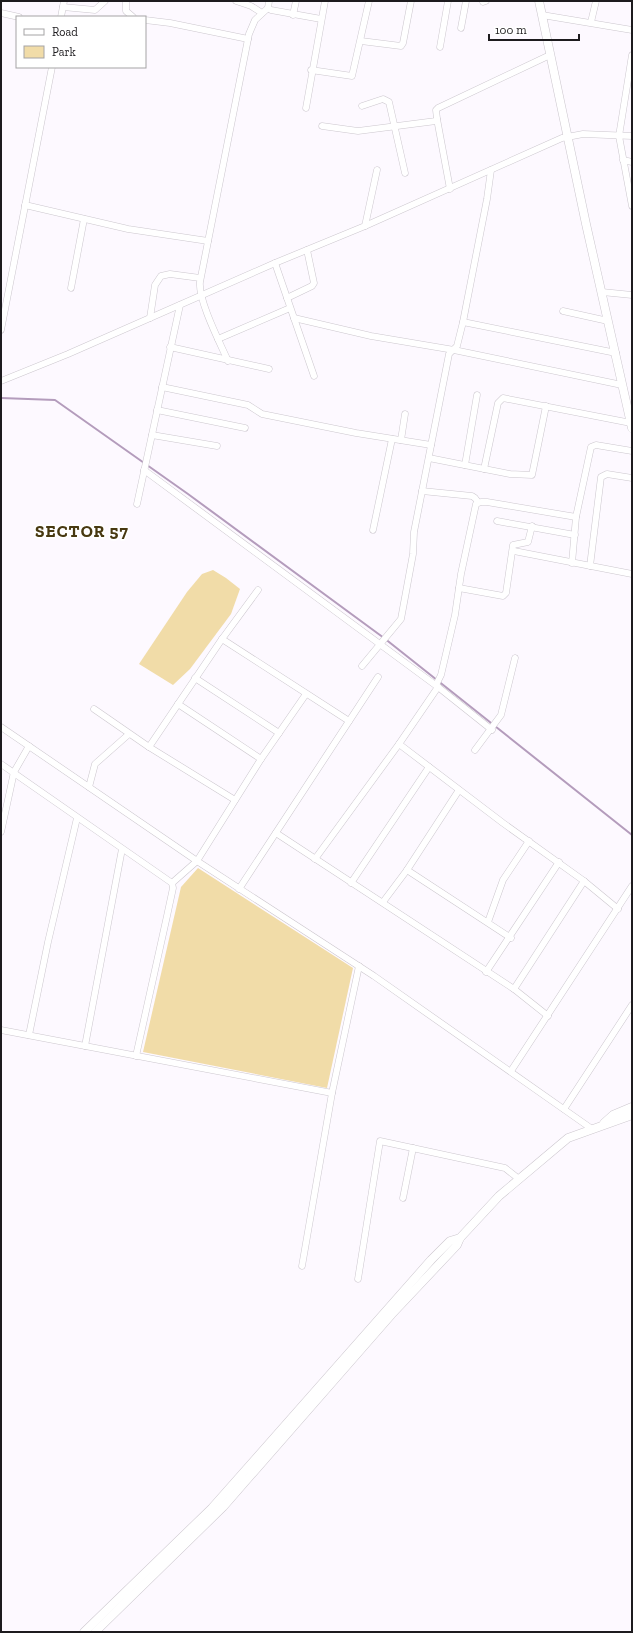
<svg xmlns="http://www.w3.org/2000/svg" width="633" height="1633" viewBox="0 0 633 1633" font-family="'Zilla Slab',serif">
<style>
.green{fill:#f1dca8}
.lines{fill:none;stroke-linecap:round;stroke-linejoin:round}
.stream{stroke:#b49cbc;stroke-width:2}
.minor-casing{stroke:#ccc7ce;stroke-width:7}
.tertiary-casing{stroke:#ccc7ce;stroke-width:9}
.minor{stroke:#fff;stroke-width:6}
.tertiary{stroke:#fff;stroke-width:8}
.labels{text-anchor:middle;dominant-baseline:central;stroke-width:3.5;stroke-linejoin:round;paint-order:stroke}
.district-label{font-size:17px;font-weight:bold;letter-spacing:1px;fill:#483911;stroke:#fff}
</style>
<rect width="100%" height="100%" fill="#fdf9ff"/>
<g class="green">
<path d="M213 570 226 578 240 589 231 614 190 669 173 685 139 664 187 592 202 574Z"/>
<path d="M198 868 353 968 327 1088 143 1052 181 887Z"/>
</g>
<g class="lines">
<path class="stream" d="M1 398 55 400 188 494 384 638 632 835"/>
<defs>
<g id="minor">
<path d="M126 1V11L133 17"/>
<path d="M236 1 251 6 262 13"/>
<path d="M269 1 268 8 271 10 321 19"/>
<path d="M483 2 486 1"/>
<path d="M63 7 95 10 105 1"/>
<path d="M1 13 19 17"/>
<path d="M293 15 296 1"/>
<path d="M542 15 632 30"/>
<path d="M61 17 64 1"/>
<path d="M145 20 170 23 248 39"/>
<path d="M591 22 596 1"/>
<path d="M461 28 466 1"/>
<path d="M361 41 401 46 403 43 411 1"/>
<path d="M440 47 448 1"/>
<path d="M632 55 619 136 632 206"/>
<path d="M311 70 352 76 369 1"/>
<path d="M362 106 383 99 389 102 405 173"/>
<path d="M306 108 325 1"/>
<path d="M437 119 450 189"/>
<path d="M322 126 358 131 436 121 437 119 436 110 438 108 550 55"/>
<path d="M623 160 632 162"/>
<path d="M25 205 128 229 208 241"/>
<path d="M365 226 377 170"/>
<path d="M275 263 314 376"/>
<path d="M71 288 84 219"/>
<path d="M602 292 632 295"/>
<path d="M287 298 312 286 314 283 307 250"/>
<path d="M563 311 608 321"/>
<path d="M150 318 155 285 161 276 170 274 200 278"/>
<path d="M294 318 371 336 454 350 622 385"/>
<path d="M463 322 616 353"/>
<path d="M1 330 52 67"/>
<path d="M218 339 290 308"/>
<path d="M170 347 269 369"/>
<path d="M228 361C220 343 198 300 200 282L249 34 255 20 268 8"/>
<path d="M1 381 68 354 275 263 365 226 562 138 583 134 632 136"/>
<path d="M162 387 248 405 262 414 356 433 431 445"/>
<path d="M157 410 245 428"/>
<path d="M152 435 217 446"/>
<path d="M401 440 405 414"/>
<path d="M429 458 510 474 532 475 546 406"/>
<path d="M465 465 477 395"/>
<path d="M484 469 498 403 503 398 631 423"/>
<path d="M144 470 438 687 492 730"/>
<path d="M422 491 472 496 475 498 478 502"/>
<path d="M137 504 180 305"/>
<path d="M497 521 575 535"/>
<path d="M373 530 392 439"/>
<path d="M514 551 632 574"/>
<path d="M572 563 576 517 591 447 596 445 632 451"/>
<path d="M590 566 601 477 607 474 632 478"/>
<path d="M459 588 503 596 506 593 513 545 528 542 532 526"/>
<path d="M222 639 349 721"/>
<path d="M362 666 401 619 413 554 414 532 449 354 457 346 463 322 487 199 491 170"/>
<path d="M195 678 279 733"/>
<path d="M436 685 441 675 455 615 461 574 476 504 481 502H487L576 517"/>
<path d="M178 704 261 759"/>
<path d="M94 709 149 747 235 800"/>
<path d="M1 727 197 861 374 976 592 1129"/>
<path d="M399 744 503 823 584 881 618 909"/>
<path d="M149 747 222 639 258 590"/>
<path d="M475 750 501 715 515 658"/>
<path d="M1 764 172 883 173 888 167 916 136 1056"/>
<path d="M89 787 95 764 129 734"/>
<path d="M1 832 14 772 29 746"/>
<path d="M276 833 514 989 548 1016"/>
<path d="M315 859 399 744 438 687"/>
<path d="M407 870 511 938"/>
<path d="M172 883 197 861 261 759 306 694"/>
<path d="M351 883 429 767"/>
<path d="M239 889 378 677"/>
<path d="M383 902 407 870 459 790"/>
<path d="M488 922 503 880 529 841"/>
<path d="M486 972 559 862"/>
<path d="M514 989 584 881"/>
<path d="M1 1030 332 1093"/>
<path d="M29 1035 48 942 77 818"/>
<path d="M85 1046 122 849"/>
<path d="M511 1071 632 886"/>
<path d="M564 1109 632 1005"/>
<path d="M403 1198 413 1148"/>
<path d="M302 1266 332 1093 359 966"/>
<path d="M358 1279 380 1141 505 1168 519 1179"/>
</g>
<g id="tertiary">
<path d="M539 1 586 224 632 428"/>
<path d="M604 1123 613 1115 632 1107"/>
<path d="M84 1632 212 1508 431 1260 450 1241 460 1238"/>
<path d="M95 1632 223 1507 391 1315 457 1245 460 1238 499 1196 568 1138 632 1115"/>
</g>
</defs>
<use href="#minor" class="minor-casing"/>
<use href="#tertiary" class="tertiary-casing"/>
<use href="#minor" class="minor"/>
<use href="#tertiary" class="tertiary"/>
</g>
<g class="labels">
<g class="district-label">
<text x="82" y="531">SECTOR 57</text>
</g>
</g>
<rect width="633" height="1633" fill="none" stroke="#1d1b1e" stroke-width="4"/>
<rect x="16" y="16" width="130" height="52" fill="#ffffff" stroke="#a5a4a5"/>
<rect x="24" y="29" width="20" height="6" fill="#ffffff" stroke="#a5a4a5"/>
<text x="52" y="36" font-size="12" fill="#1d1b1e">Road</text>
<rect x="24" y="46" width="20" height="12" fill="#f1dca8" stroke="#a5a4a5"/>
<text x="52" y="56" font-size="12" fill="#1d1b1e">Park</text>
<path d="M489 34v6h90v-6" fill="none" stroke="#1d1b1e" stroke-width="2"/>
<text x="495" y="34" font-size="12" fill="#1d1b1e" stroke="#ffffff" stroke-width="3" paint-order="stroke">100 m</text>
</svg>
